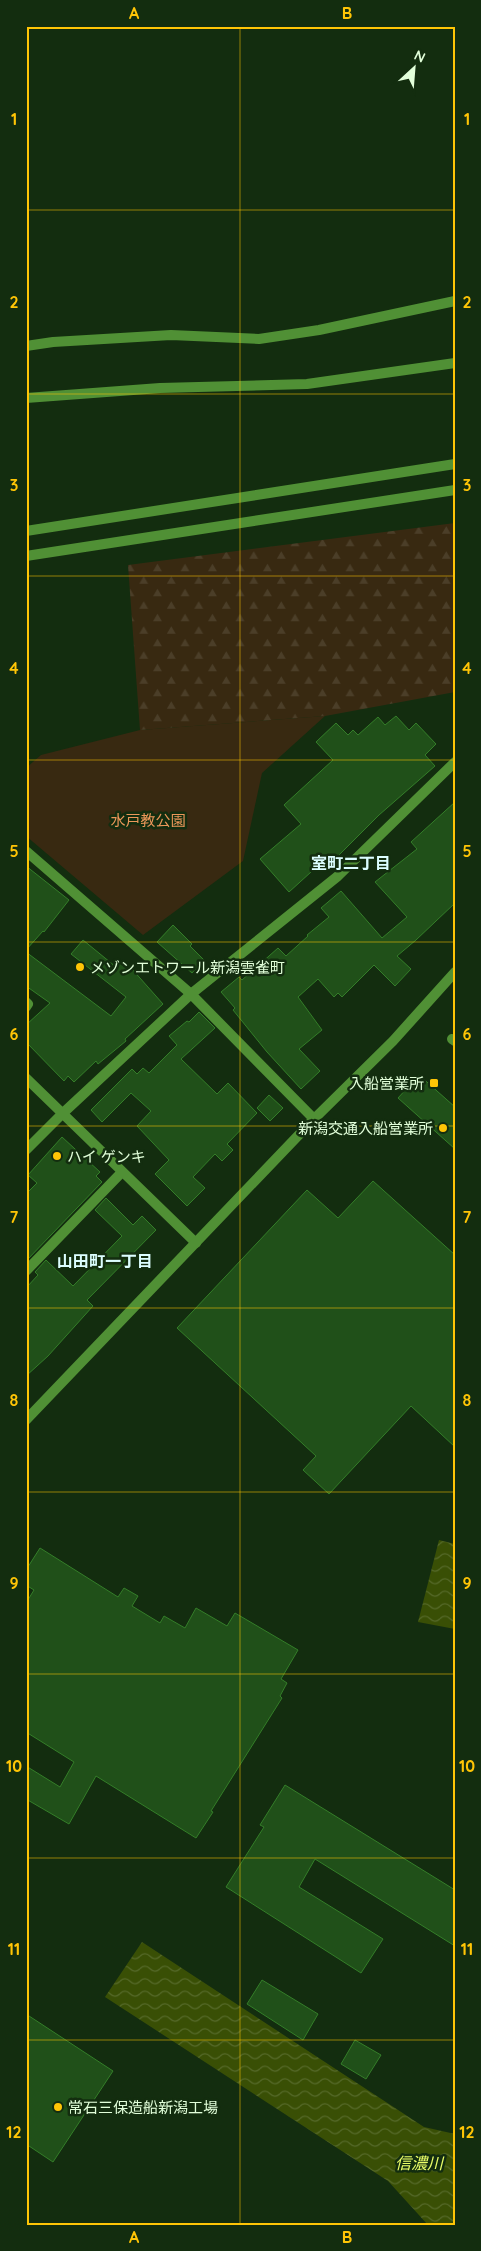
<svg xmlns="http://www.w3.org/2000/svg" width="481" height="2251" viewBox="0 0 481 2251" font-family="Quicksand,'Noto Sans JP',sans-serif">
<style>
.green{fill:#382911}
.forest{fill:url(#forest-firs)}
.water{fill:url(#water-waves)}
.building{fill:#205019;stroke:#347e29}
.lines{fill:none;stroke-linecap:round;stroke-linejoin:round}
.service{stroke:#509035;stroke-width:10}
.minor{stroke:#509035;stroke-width:10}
.tertiary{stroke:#509035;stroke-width:10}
.grid{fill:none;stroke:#ffc506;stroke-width:1;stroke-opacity:0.55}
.poi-dot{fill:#ffc506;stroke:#132d0f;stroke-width:2}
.labels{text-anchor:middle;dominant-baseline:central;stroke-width:5;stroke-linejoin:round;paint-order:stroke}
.park-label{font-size:15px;fill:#ec975a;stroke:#132d0f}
.poi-label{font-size:15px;fill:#e2ffda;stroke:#132d0f;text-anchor:start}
.neighbourhood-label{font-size:16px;font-weight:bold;fill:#dcfeff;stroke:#132d0f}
.water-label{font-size:16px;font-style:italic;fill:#ebff68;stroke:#132d0f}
.neatline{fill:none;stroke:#ffc506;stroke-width:2}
.grid-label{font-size:16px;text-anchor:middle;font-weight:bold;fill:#ffc506}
</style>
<defs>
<pattern id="forest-firs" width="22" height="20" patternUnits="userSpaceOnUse" patternTransform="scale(1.25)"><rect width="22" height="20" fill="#382911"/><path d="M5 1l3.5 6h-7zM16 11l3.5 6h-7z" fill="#4b3e28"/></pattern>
<pattern id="water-waves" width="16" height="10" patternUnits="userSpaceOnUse" patternTransform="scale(1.25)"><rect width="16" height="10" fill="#394f05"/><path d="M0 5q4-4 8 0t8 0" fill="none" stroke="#556929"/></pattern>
</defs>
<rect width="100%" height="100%" fill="#132d0f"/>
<path class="green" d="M325 716 262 773 243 861 143 935 26 836V768L41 755 140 730Z"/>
<path class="forest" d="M455 523V692L325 716 140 730 128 565Z"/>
<g class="water">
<path d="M439 1540 455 1544V1629L418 1622Z"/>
<path d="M142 1942 424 2127 455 2134V2225H428L388 2181 105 1997Z"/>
</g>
<g class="building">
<path d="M396 716 409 730 416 723 436 744 425 755 435 766 379 815 327 867 322 862 289 892 260 859 301 824 284 805 333 760 316 742 336 723 348 735 353 730 358 735 378 717 385 725Z"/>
<path d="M455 802V903L416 940 397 956 411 969 395 986 374 965 342 997 338 993 334 997 318 979 298 997 322 1030 299 1049 320 1071 301 1089 267 1052 233 1010 235 1008 221 992 239 977 242 980 278 948 286 956 308 936 307 935 329 917 321 908 341 891 382 938 407 917 375 882 417 849 411 842Z"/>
<path d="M26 866 69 900 44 932 43 931 26 950Z"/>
<path d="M173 925 192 944 190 946 205 961 192 973 157 942Z"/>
<path d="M83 940 116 967 124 960 163 1004 125 1039 126 1041 98 1064 96 1061 74 1082 68 1076 64 1081 26 1042V1025L50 1003 26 986V952L111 1016 126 997 71 954Z"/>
<path d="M199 1012 215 1028 181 1059 217 1094 228 1083 257 1113 227 1144 233 1150 222 1161 215 1154 193 1177 205 1188 187 1206 155 1174 169 1160 137 1126 151 1111 131 1093 102 1122 91 1110 132 1069 137 1074 143 1068 149 1073 177 1045 169 1036 187 1021 189 1022Z"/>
<path d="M419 1075 455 1107V1149L398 1098Z"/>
<path d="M269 1095 283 1108 270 1121 257 1108Z"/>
<path d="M62 1137 100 1172 96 1176 102 1182 26 1261V1194L37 1183 28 1175Z"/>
<path d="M373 1181 455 1255V1447L411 1406 329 1494 303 1470 316 1456 177 1328 307 1190 338 1218Z"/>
<path d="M106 1198 133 1225 142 1216 156 1230 87 1300 93 1306 48 1356 26 1376V1288L38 1275 35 1272 46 1260 73 1286 122 1236 95 1210Z"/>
<path d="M40 1548 118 1597 124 1588 138 1596 132 1606 160 1623 164 1616 185 1628 196 1608 227 1626 235 1613 298 1650 281 1679 287 1683 280 1696 282 1698 211 1811 213 1812 196 1838 96 1776 69 1824 26 1799V1766L60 1787 74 1762 26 1732V1603L34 1590 26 1585V1570Z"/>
<path d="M285 1785 455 1890V1946L315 1859 299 1887 383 1939 361 1973 226 1887 264 1827 260 1825Z"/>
<path d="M262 1980 318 2014 303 2040 247 2004Z"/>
<path d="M26 2014 113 2071 53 2162 26 2144Z"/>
<path d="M355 2040 381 2055 366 2079 341 2064Z"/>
</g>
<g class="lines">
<g class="service">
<path d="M26 346 53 342 171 335 259 339 319 330 455 301"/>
<path d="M452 1039 455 1041"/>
<path d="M26 1271 122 1172"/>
</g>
<g class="minor">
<path d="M26 398 160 388 307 384 455 363"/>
<path d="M26 1002 28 1004 26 1007"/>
<path d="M26 1150 62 1114 191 994 338 876 455 762"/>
</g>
<g class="tertiary">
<path d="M26 531 455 464"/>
<path d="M26 556 455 490"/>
<path d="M26 851 191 994 314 1119"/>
<path d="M26 1078 196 1243"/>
<path d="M26 1420 314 1119 393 1041 455 972"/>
</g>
</g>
<path class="grid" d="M240 26V2225M26 210H455M26 394H455M26 576H455M26 760H455M26 942H455M26 1126H455M26 1308H455M26 1492H455M26 1674H455M26 1858H455M26 2040H455"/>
<g class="poi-dot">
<circle cx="80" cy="967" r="5"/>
<rect x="429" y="1078" width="10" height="10" rx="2.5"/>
<circle cx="443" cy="1128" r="5"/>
<circle cx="57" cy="1156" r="5"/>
<circle cx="58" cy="2107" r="5"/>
</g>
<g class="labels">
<g class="park-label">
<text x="148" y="820">水戸教公園</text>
</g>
<g class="poi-label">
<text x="90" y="967">メゾンエトワール新潟雲雀町</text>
<text x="424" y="1083" text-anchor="end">入船営業所</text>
<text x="433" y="1128" text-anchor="end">新潟交通入船営業所</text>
<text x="67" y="1156">ハイ ゲンキ</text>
<text x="68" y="2107">常石三保造船新潟工場</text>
</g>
<g class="neighbourhood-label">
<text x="351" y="863">室町二丁目</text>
<text x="105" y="1261">山田町一丁目</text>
</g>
<g class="water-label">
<text x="419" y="2163">信濃川</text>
</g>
</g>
<rect width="481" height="2251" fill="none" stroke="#132d0f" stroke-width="55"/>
<g transform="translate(414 68) rotate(26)" stroke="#132d0f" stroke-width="4" paint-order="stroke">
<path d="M0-4L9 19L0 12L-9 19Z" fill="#e2ffda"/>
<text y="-8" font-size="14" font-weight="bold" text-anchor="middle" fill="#e2ffda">N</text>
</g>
<rect x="28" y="28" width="426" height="2196" class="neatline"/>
<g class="grid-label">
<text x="134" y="19">A</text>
<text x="347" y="19">B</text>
<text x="14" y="125">1</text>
<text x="467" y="125">1</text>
<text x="14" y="308">2</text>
<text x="467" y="308">2</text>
<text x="14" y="491">3</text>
<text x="467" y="491">3</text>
<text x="14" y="674">4</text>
<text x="467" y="674">4</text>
<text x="14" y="857">5</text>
<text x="467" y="857">5</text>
<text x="14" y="1040">6</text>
<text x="467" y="1040">6</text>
<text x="14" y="1223">7</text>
<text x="467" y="1223">7</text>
<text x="14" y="1406">8</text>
<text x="467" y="1406">8</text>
<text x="14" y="1589">9</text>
<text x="467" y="1589">9</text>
<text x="14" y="1772">10</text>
<text x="467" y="1772">10</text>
<text x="14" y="1955">11</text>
<text x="467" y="1955">11</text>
<text x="14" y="2138">12</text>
<text x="467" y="2138">12</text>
<text x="134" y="2243">A</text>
<text x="347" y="2243">B</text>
</g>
</svg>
